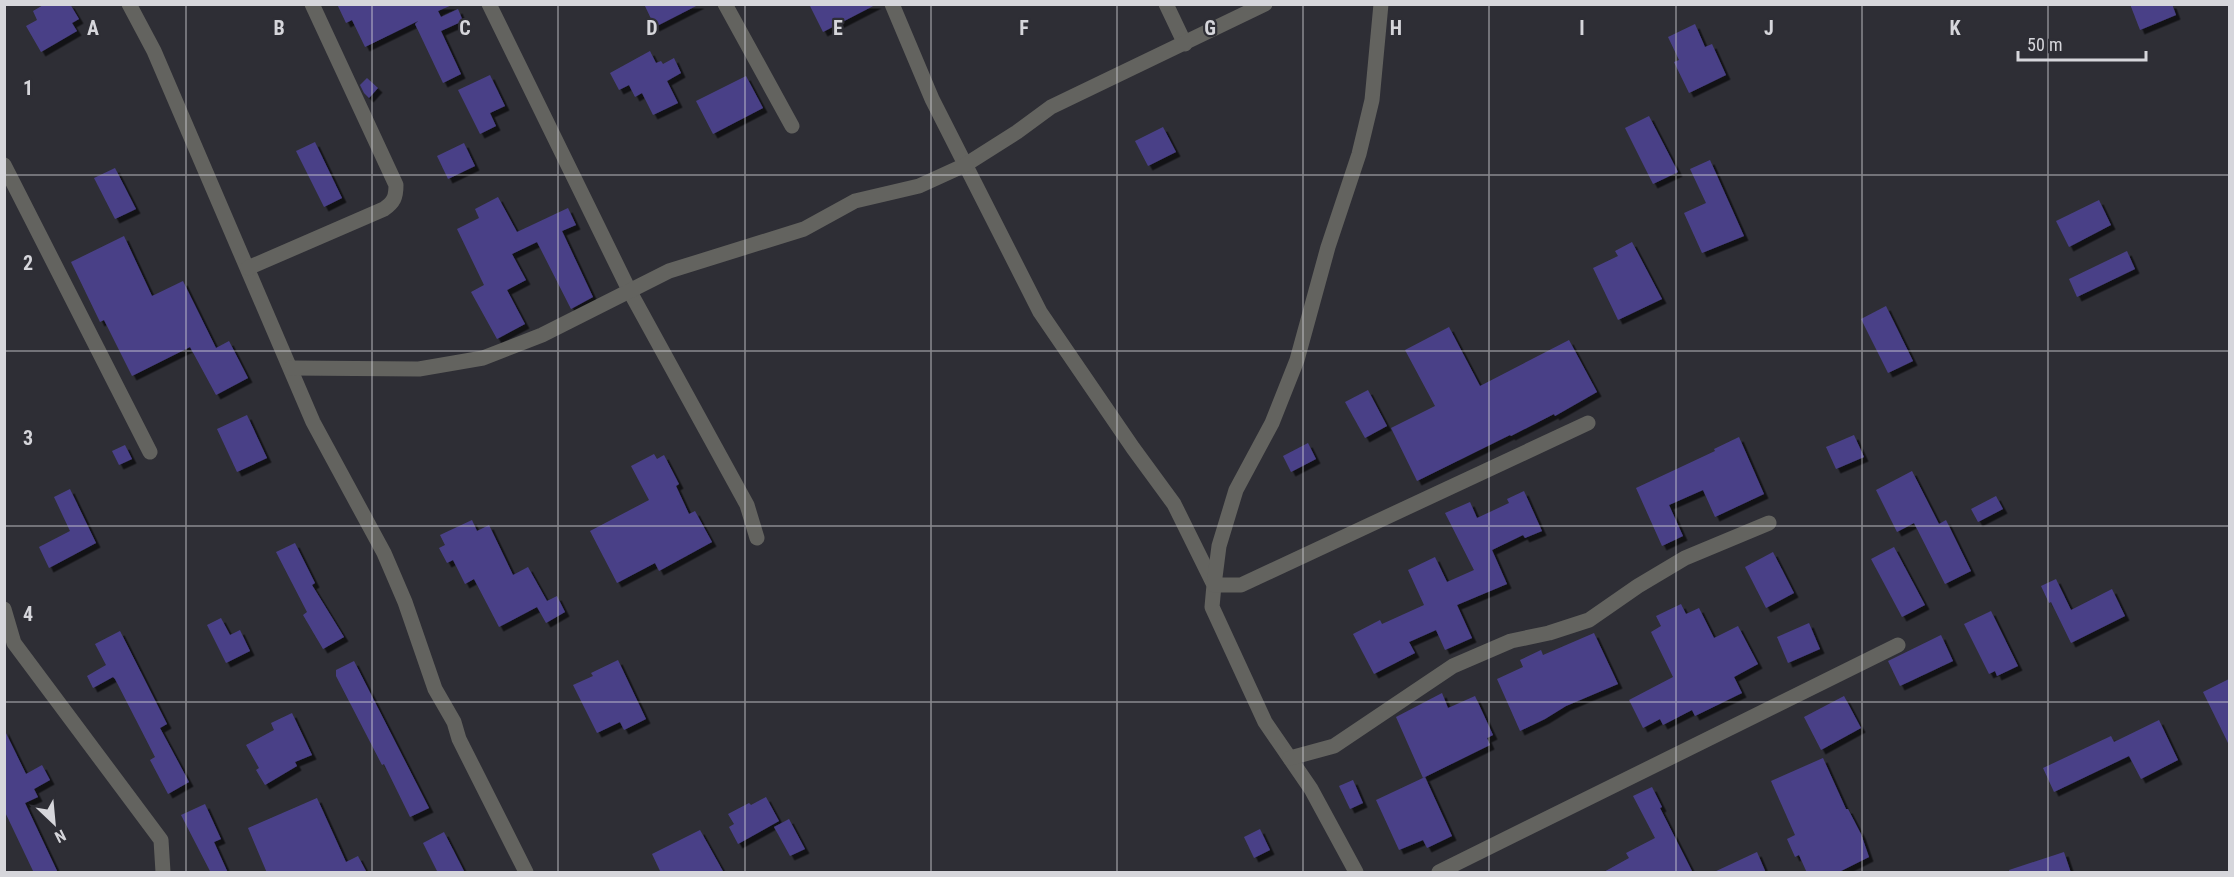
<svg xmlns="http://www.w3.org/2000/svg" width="2234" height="877" viewBox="0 0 2234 877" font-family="'Roboto Condensed',sans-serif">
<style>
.building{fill:#4a4187;filter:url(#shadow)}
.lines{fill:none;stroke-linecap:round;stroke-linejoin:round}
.minor{stroke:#63635f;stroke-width:15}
.grid{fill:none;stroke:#d6d6db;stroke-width:1.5;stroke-opacity:0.55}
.grid-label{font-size:20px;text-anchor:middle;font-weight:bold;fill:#d6d6db;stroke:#2e2e35;stroke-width:4.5;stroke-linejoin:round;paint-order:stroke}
</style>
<defs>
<filter id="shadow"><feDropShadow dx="4.5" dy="4.5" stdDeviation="0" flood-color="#0009"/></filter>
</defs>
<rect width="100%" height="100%" fill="#2e2e35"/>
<g class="building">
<path d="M45 4H70L79 19 72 23 77 31 41 52 26 26 37 20 33 11Z"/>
<path d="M337 4 452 5 438 11 441 17 458 9 463 21 441 31 461 74 443 83 415 24 418 21 365 47 352 20 346 23Z"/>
<path d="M644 4H700L655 27Z"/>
<path d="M809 4H877L823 32Z"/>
<path d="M2130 4H2172L2176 15 2140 30Z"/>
<path d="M1695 24 1705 47 1712 44 1726 75 1689 93 1674 62 1679 60 1668 37Z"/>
<path d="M650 51 656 63 661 61 663 64 674 58 681 73 667 81 678 103 653 115 642 93 635 97 629 85 619 90 610 73Z"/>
<path d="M490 75 505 106 490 113 496 126 480 134 458 90Z"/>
<path d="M746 76 763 108 713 134 696 101Z"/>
<path d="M367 78 378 88 369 98 364 93 360 85Z"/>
<path d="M1649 116 1678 172 1653 184 1625 128Z"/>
<path d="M1163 127 1176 152 1148 166 1135 141Z"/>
<path d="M315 142 342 198 324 207 296 151Z"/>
<path d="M464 143 475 166 448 179 437 156Z"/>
<path d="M1710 160 1744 236 1702 253 1684 213 1706 203 1690 169Z"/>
<path d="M115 168 136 209 115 219 94 178Z"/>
<path d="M498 197 517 232 568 208 576 225 562 231 593 297 571 309 537 242 512 254 526 280 507 290 525 324 497 339 471 292 484 285 457 229 479 218 475 209Z"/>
<path d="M2099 200 2111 225 2069 247 2056 221Z"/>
<path d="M124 236 152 296 183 281 216 348 229 341 248 378 216 395 190 347 132 376 104 320 100 322 71 262Z"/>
<path d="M1632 242 1662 299 1618 320 1593 268 1618 256 1615 251Z"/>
<path d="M2127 251 2135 269 2077 297 2069 279Z"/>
<path d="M1886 306 1913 361 1888 373 1861 319Z"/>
<path d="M1449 327 1480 386 1569 340 1597 392 1555 416 1554 414 1511 436 1510 435 1417 481 1391 428 1435 406 1405 350Z"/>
<path d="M1368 390 1387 426 1365 438 1345 402Z"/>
<path d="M247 415 267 458 237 472 217 429Z"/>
<path d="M1854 435 1864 457 1836 469 1826 447Z"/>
<path d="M1739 437 1764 494 1715 517 1703 490 1669 505 1683 536 1662 546 1636 488 1715 451 1714 449Z"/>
<path d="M1308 443 1316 459 1291 472 1283 456Z"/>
<path d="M125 445 132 459 119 465 112 451Z"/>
<path d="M654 454 657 459 664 455 679 484 676 486 689 514 695 511 712 542 659 571 655 563 617 583 590 531 649 500 631 466Z"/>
<path d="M1912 471 1939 524 1946 520 1971 571 1945 584 1914 523 1897 532 1876 490Z"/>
<path d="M70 489 96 543 49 568 39 547 70 531 54 497Z"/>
<path d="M1524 491 1542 531 1525 538 1523 535 1492 550 1507 584 1457 605 1472 638 1445 650 1436 630 1409 642 1415 653 1374 674 1353 634 1380 620 1382 624 1424 605 1408 570 1435 557 1447 582 1474 570 1445 513 1470 502 1477 518 1509 503 1507 499Z"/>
<path d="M1996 496 2003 509 1978 522 1971 509Z"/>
<path d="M472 520 477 531 489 525 513 575 528 567 547 601 557 596 565 612 546 623 537 607 499 627 474 579 465 584 453 560 447 563 439 548 445 545 440 535Z"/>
<path d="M295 543 315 583 312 585 344 637 323 649 303 615 307 612 276 552Z"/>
<path d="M1894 547 1925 605 1902 617 1871 559Z"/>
<path d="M1773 552 1794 593 1766 608 1745 567Z"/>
<path d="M2056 579 2071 610 2112 589 2125 616 2071 643 2051 602 2049 603 2041 586Z"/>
<path d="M1681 604 1686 614 1699 608 1714 638 1738 626 1758 664 1734 677 1742 693 1695 716 1692 710 1663 725 1660 719 1643 728 1629 700 1673 677 1651 632 1661 626 1656 616Z"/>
<path d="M1991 611 2018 666 1997 676 1995 671 1989 674 1964 624Z"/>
<path d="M221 618 230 635 240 630 250 651 226 663 207 625Z"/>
<path d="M1809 623 1820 649 1788 663 1777 637Z"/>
<path d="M120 631 167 724 160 728 189 782 168 794 150 760 155 757 115 679 113 677 93 688 87 676 106 665 95 644Z"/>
<path d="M1594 633 1618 684 1566 706 1545 719 1520 731 1497 679 1523 667 1520 660 1541 650 1543 655Z"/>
<path d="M1941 635 1953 661 1900 686 1888 661Z"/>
<path d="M618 660 646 719 624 730 620 722 597 733 573 685 593 676 591 673Z"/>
<path d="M354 661 429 808 410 817 384 764 382 765 336 676V670Z"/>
<path d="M2229 679V745L2203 692Z"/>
<path d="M1442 693 1448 708 1475 696 1493 735 1487 738 1490 745 1423 778 1396 717Z"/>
<path d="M1844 696 1861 728 1821 750 1804 717Z"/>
<path d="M292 713 312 755 295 762 297 766 265 785 256 770 259 768 246 745 274 730 271 723Z"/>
<path d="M2159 720 2178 760 2141 779 2129 756 2054 792 2043 768 2111 736 2114 742Z"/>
<path d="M4 729 26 774 42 765 50 780 34 789 38 797 25 803 58 873H34L4 810Z"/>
<path d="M1823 758 1846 809H1848L1861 834 1869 857 1837 873H1807L1799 855 1795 857 1787 839 1795 835 1771 781Z"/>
<path d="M1425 777 1452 836 1427 848 1423 840 1399 850 1376 800Z"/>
<path d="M1353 780 1363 803 1350 809 1339 786Z"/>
<path d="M1652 787 1662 807 1660 808 1693 873H1602L1629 858 1626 853 1655 838 1633 796Z"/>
<path d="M766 797 779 821 738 844 729 827 734 824 728 814 749 803 751 805Z"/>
<path d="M317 798 346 862 358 856 367 873H267L248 828Z"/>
<path d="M205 804 221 839 214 842 228 873H211L181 815Z"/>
<path d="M789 819 805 849 790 856 774 827Z"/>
<path d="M1260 829 1270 850 1254 858 1244 837Z"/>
<path d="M700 830 724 873H661L652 854Z"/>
<path d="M444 832 465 873H438L423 843Z"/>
<path d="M1757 852 1766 873H1712Z"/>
<path d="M2064 852 2071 873H2010L2009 870Z"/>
</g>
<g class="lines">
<g class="minor">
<path d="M129 4 154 51 313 422 384 553 405 602 435 689 454 722 459 739 526 872"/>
<path d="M489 4 629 290 747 505 757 538"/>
<path d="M725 4 792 126"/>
<path d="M892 4 932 99 1040 312 1133 448 1174 504 1214 585 1212 607 1265 722 1311 789 1356 872"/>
<path d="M1166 4 1185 44"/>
<path d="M1381 4 1372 100 1359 154 1328 247 1297 360 1272 423 1236 490 1219 546 1214 585H1241L1588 423"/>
<path d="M4 165 150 452"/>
<path d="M248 268 384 209C394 202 396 197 396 185L312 4"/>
<path d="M291 368 419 369 483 358 542 335 669 271 804 229 855 201 919 186 965 165 1017 132 1051 107 1265 4"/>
<path d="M4 609 14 643 161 840 163 872"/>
<path d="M1290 758 1334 746 1453 666 1511 641 1549 633 1589 620 1638 586 1685 558 1769 523"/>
<path d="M1439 872 1898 645"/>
</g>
</g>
<path class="grid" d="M186 4V872M372 4V872M558 4V872M745 4V872M931 4V872M1117 4V872M1303 4V872M1489 4V872M1676 4V872M1862 4V872M2048 4V872M4 175H2230M4 351H2230M4 526H2230M4 702H2230"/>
<g class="grid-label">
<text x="93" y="35">A</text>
<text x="279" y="35">B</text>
<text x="465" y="35">C</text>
<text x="652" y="35">D</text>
<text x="838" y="35">E</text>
<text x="1024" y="35">F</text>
<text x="1210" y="35">G</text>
<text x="1396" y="35">H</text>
<text x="1582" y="35">I</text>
<text x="1769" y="35">J</text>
<text x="1955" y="35">K</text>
<text x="28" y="95">1</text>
<text x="28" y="270">2</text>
<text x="28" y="445">3</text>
<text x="28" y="621">4</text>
</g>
<rect width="2234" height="877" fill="none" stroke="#d6d6db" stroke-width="12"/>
<g transform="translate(54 823) rotate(154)" stroke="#2e2e35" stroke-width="4.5" paint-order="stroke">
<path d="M0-4.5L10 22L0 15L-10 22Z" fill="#d6d6db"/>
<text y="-9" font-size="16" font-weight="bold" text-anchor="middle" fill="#d6d6db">N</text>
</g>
<path d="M2018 51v9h128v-9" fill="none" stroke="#d6d6db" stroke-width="3"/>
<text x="2027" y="51" font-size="18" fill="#d6d6db" stroke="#2e2e35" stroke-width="4.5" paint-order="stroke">50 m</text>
</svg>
